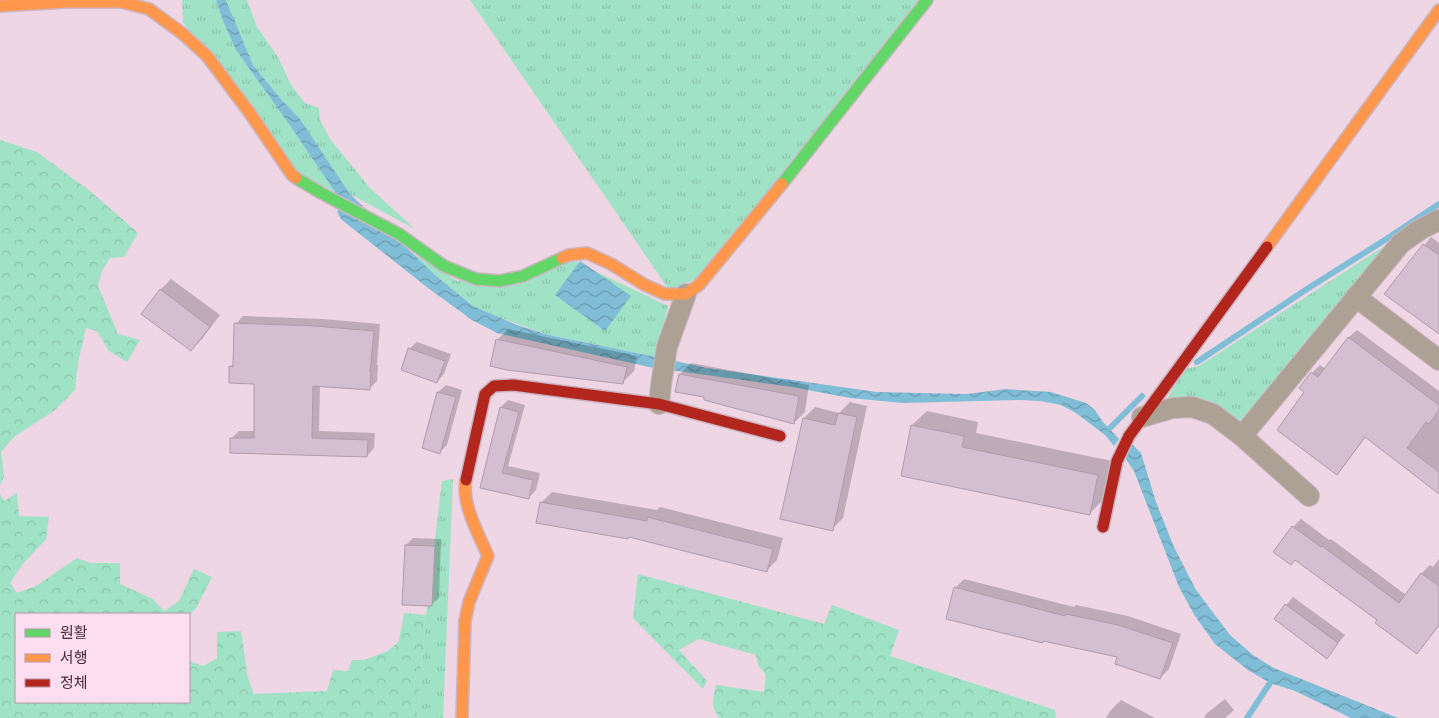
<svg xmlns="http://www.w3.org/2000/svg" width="1439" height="718" viewBox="0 0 1439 718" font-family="'Noto Sans','Noto Sans KR',sans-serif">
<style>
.grass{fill:url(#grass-tufts)}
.forest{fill:url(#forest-crowns)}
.water{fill:url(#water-waves)}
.shadow{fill:#0003}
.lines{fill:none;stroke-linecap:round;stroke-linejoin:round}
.stream{stroke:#80bed7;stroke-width:6}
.building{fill:#d4bfd2;stroke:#af9bac}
.street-casing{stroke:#cbb5c2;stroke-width:22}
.fast-casing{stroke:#cbb5c2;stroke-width:14}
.slow-casing{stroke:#cbb5c2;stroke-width:14}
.jam-casing{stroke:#cbb5c2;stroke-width:14}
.street{stroke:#ada095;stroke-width:20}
.fast{stroke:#63d668;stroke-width:11}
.slow{stroke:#ff974d;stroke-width:11}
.jam{stroke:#b3261e;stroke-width:11}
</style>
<defs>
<pattern id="grass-tufts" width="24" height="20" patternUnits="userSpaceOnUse" patternTransform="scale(1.25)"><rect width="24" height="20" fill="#a0e2c6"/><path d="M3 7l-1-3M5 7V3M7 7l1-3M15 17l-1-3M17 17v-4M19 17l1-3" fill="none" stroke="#8bc2ab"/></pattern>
<pattern id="forest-crowns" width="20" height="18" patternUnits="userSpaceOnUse" patternTransform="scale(1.25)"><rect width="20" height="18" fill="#a0e2c6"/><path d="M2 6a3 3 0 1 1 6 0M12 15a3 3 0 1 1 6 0" fill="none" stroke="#8bc2ab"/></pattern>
<pattern id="water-waves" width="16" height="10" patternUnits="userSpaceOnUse" patternTransform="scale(1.25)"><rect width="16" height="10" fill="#80bed7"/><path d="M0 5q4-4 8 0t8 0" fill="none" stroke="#6b9ab0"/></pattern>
</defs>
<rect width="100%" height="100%" fill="#eed6e5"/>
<g class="grass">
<path d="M182 0H216L223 21 236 50 291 127 335 192 293 170 183 22Z"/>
<path d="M226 0H247L257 27 278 57 291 85 305 103 319 108 320 120 330 139 370 188 415 229 350 194 300 119 280 98 253 65Z"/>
<path d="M470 0H918L701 276 670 291Z"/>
<path d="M1439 209V214L1246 416 1240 420 1231 419 1165 402 1185 369 1199 366 1397 238Z"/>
<path d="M392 240 457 281 574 261 668 306 656 357 549 335 495 316 473 306Z"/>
<path d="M453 479 443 718H417L426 615 442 481Z"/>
</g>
<g class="forest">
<path d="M0 140 37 152 90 191 138 233 124 257 110 258 102 271 98 286 118 334 140 340 127 362 109 351 97 331 86 328 78 363 75 390 55 410 14 437 1 452 4 477 0 485Z"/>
<path d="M17 493 19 516 49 517 46 539 22 565 10 583 17 593 36 586 77 558 90 563H120V584L153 599 164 611 179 601 194 569 212 577 196 608 189 616V614H16V702H189V661L203 666 217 658V632L241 631 248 678 254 694 327 691 333 670 348 671 352 660H364L388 651 399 641 404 613 426 615 417 718H0V494L4 501Z"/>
<path d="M638 574 824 624 832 605 899 630 890 656 1055 710 1056 718H720C710 707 713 699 716 685L764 692 766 675 758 665 756 655 699 639 679 650 707 681 703 689 633 618Z"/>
</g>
<g class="water">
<path d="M216 0H226L253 65 280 98 300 119 350 194 435 275 473 306 517 325 549 335 656 357 654 368 497 333 472 320 428 288 342 220 338 214 335 192 291 127 236 50 223 21Z"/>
<path d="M580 261 631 296 605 331 555 295Z"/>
<path d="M671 360 707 368 877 392 967 394 1006 389 1051 392 1086 403 1095 410 1103 422 1119 439 1114 446 1105 435 1076 413 1061 405 1040 401 1020 400 903 403 850 398 792 387 670 370Z"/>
<path d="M1131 443 1141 453 1156 502 1174 547 1196 590 1230 635 1253 655 1274 668 1398 718H1351L1295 691 1270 683 1248 670 1215 644 1195 616 1179 587 1134 471 1125 458Z"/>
</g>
<g class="shadow">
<path d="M1431 237 1439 243V333L1386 293Z"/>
<path d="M171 279 220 315 202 339 191 350 160 290Z"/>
<path d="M243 316 323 319 380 324 377 365H378L377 381 370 388 320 385 319 431 375 433 374 448 367 456 232 438 239 431H255V383L230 367 234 363 236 324Z"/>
<path d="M508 329 637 356 634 371 623 382 497 340Z"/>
<path d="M1357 330 1439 391V493L1366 436 1345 465 1337 473 1306 392 1312 373 1320 365 1326 369 1348 338Z"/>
<path d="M417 342 451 354 444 374 437 382 409 349Z"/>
<path d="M691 363 809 385 805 412 794 423 706 396 680 374Z"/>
<path d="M446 385 462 390 447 445 440 452 423 448 438 392Z"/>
<path d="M508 400 525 405 508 466 540 473 536 490 529 497 482 487 501 407Z"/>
<path d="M850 402 867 406 843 518 832 529 804 418 815 407 839 413Z"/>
<path d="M927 411 978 422 976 433 1112 461 1104 499 1089 514 903 475 912 425Z"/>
<path d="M552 492 657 510 660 507 783 538 777 560 766 571 541 503Z"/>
<path d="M1301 519 1329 540 1331 539 1406 595 1422 573 1430 565 1433 567 1439 559V626L1417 653 1378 620 1293 527Z"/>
<path d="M413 538 441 539 439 598 431 605 406 545Z"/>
<path d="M964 579 1074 607 1076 605 1128 616 1181 634 1169 669 1160 678 1119 656 955 588Z"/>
<path d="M1293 597 1345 635 1327 657 1275 619Z"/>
<path d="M1225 699 1234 710 1231 713 1225 718H1204L1206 714Z"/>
<path d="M1121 700 1155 718H1106L1110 711Z"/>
</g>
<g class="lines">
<g class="stream">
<path d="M1197 362 1310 287 1388 238 1439 204"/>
<path d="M1110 428 1142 396"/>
<path d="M1247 718 1270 683"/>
</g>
</g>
<g class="building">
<path d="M1423 244 1439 255V334L1384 294Z"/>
<path d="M160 289 210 327 191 351 141 314Z"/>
<path d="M234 323 315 326 374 331 370 372H371L370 390 313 386 312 438 368 440 367 457 230 453V438H254V384L229 383V366L233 367Z"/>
<path d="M1348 337 1439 405V410L1429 424 1426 422 1407 448 1439 472V494L1365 437 1337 475 1277 430 1304 392 1299 388 1311 372 1318 377Z"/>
<path d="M496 339 627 367 623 384 507 370 490 366Z"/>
<path d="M408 348 445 361 437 383 401 370Z"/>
<path d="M679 374 799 396 794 424 704 400V397L675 392Z"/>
<path d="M437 392 456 397 440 454 422 448Z"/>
<path d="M500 407 519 412 502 473 533 480 529 499 480 488Z"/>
<path d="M838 413 857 417 833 531 780 519 803 418 835 425Z"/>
<path d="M911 425 964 436 962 447 1098 475 1090 515 901 476Z"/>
<path d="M540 502 647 521V517L773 549 767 572 629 537 628 539 536 523Z"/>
<path d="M1292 526 1321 547 1322 546 1399 603 1421 573 1439 586V625L1417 654 1375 623 1377 620 1295 560 1291 565 1273 552Z"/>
<path d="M405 545 435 546 432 606 402 605Z"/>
<path d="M954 587 1065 616 1066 614 1118 625 1173 643 1160 679 1115 664 1117 657 1043 641V643L946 619Z"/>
<path d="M1285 604 1338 643 1327 659 1274 619Z"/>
</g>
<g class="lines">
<defs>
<g id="street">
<path d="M1356 297 1439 360"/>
<path d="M659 404 661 385 667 347 686 294"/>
<path d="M1142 417 1173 408 1192 407 1213 414 1242 436 1309 496"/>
<path d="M1242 436 1401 243 1421 229 1439 220"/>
</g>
<g id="fast">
<path d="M296 178 321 193 399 234 444 266 476 279 500 281 523 276 562 258"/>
<path d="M782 184 927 0"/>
</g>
<g id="slow">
<path d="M0 6 65 2H121L149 9 183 34 207 56 249 112 292 175 296 178"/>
<path d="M1267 247 1439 10"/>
<path d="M562 258 569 255 587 253 611 264 645 285 665 294H686L699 285 782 184"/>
<path d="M462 718 465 621 469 602 488 556C479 535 461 503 466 480"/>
</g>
<g id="jam">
<path d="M466 480 485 394 494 386 513 385 659 404 780 436"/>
<path d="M1103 527 1117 461 1129 436 1267 247"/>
</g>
</defs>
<use href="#street" class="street-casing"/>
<use href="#fast" class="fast-casing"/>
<use href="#slow" class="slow-casing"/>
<use href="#jam" class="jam-casing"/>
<use href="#street" class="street"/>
<use href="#fast" class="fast"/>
<use href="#slow" class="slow"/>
<use href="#jam" class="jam"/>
</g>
<rect x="15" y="613" width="175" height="90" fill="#fcdef0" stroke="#b396a8"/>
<rect x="25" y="629" width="25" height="8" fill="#63d668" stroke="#b396a8"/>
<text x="60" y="638" font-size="15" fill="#46293c">원활</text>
<rect x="25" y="654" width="25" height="8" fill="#ff974d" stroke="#b396a8"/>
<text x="60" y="663" font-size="15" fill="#46293c">서행</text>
<rect x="25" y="679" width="25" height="8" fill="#b3261e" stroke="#b396a8"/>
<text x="60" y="688" font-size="15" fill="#46293c">정체</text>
</svg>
